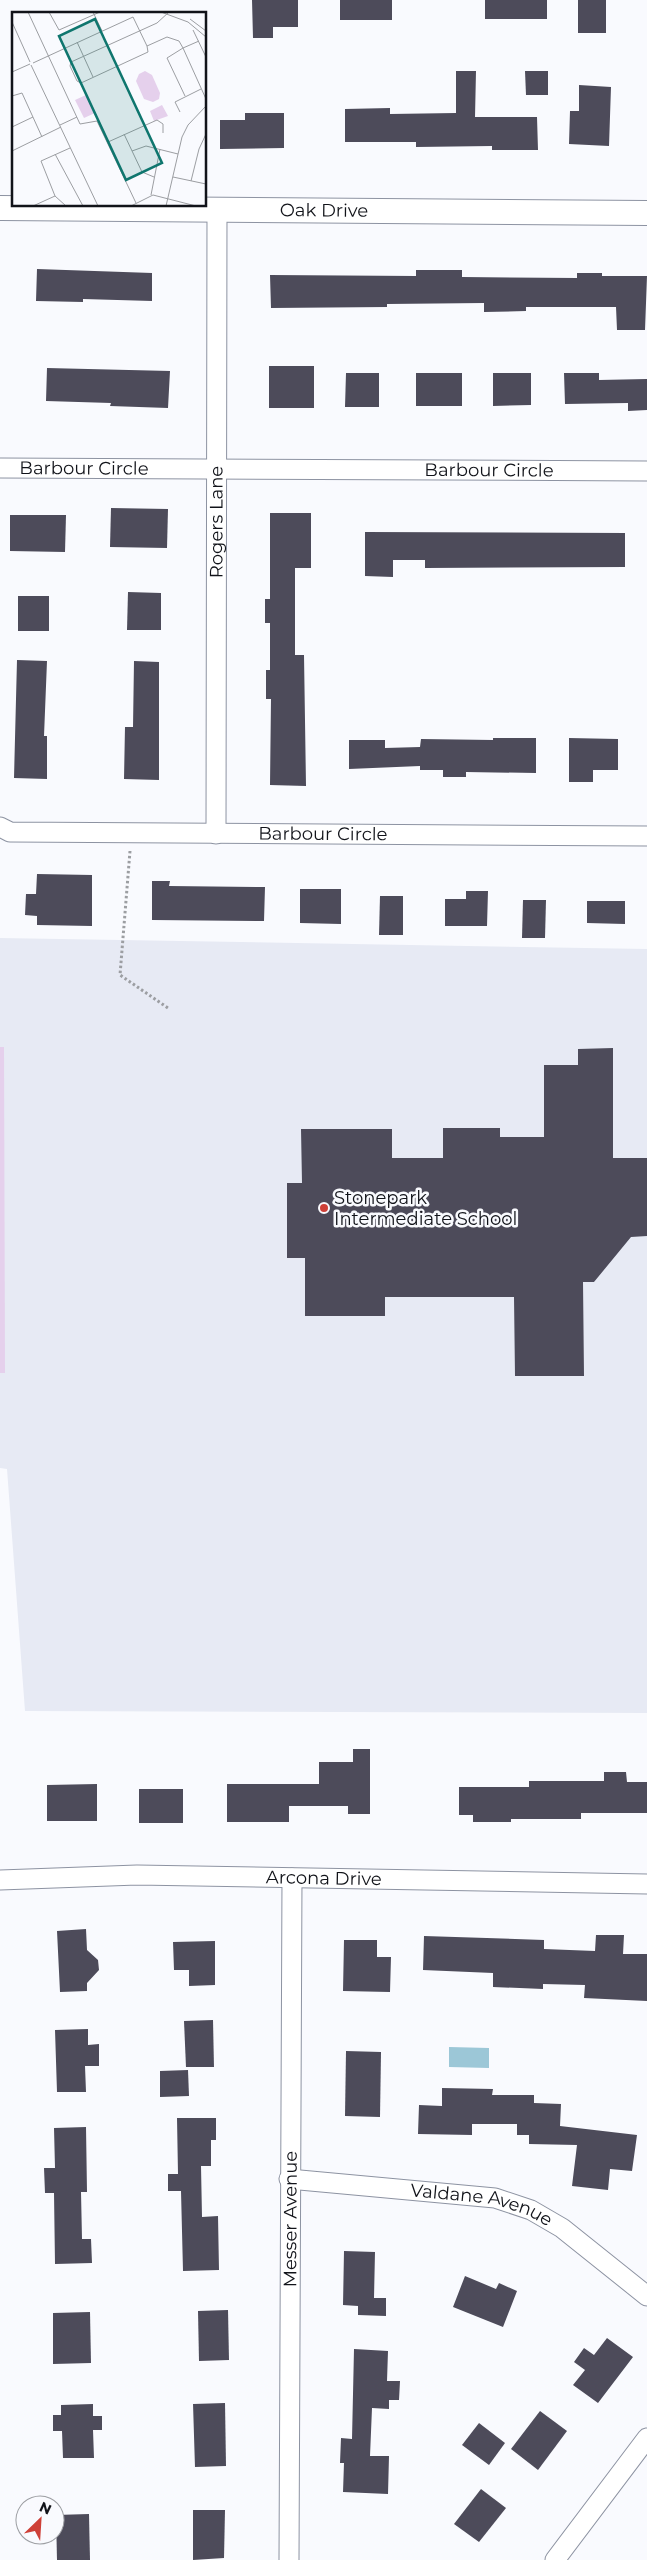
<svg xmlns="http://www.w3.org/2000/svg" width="647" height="2560" viewBox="0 0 647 2560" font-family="Montserrat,sans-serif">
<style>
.built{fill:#e7eaf4}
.green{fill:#e5d0ec}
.water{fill:#9cc7d7}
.building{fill:#4d4b5a}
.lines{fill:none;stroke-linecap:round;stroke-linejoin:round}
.minor-casing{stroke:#8d93a2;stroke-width:21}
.tertiary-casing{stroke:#8d93a2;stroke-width:26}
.path{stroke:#9c9ea2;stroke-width:3;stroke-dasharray:2.5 2.5;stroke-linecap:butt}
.minor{stroke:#fff;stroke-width:19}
.tertiary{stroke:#fff;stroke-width:24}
.poi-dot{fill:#ce4038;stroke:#f9fafe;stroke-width:2}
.labels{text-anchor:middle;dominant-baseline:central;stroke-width:5;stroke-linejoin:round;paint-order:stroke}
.street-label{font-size:18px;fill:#111319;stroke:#f9fafe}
.poi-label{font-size:18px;fill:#111319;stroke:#f9fafe;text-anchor:start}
.inset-road{fill:none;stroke:#9c9ea2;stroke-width:1}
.view{fill:#0f766e;fill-opacity:0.15;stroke:#0f766e;stroke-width:2.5}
.inset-edge{fill:none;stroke:#111319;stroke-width:2.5}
</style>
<rect width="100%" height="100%" fill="#f9fafe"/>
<path class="built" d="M0 938 647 949V1713L25 1711 7 1469 0 1468Z"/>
<path class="green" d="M0 1047H4L5 1373H0Z"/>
<path class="water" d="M449 2047 489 2048V2068L449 2067Z"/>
<g class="building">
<path d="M252 0H298V27H273V38H253Z"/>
<rect x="340" y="0" width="52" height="20"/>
<rect x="485" y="0" width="62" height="19"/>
<rect x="578" y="0" width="28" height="33"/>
<path d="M456 71H476L475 117H537L538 150H492V146L416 147V142H345V109L390 108V114L456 113Z"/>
<path d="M525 71H548V95H526Z"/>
<path d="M579 85 611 87 609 146 569 144 570 111H579Z"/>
<path d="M245 113H284V148L220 149V120H245Z"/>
<path d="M37 269 152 273V301L83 299V302L36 301Z"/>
<path d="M416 270H462V277L577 278V273H602V276H647L645 330H617L616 307H526V311L484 312V303L387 304V307L271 308 270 275 416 276Z"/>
<rect x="269" y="366" width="45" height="42"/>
<path d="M47 368 170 371 168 408 110 406 111 403 46 401Z"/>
<path d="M346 373H379V407H345Z"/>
<rect x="416" y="373" width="46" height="33"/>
<path d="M493 373H531V405L493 406Z"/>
<path d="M564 373H599V380L647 379V410L628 411V403L565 404Z"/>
<path d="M111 508 168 509 167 548 110 547Z"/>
<path d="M270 513H311V568H295V655H304L306 786 270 785 271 699H266V670H270V623H265V599H270Z"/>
<path d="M10 515H66L65 552 10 551Z"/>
<path d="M365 532 625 533V567L425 568V560H393V577L365 576Z"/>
<path d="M128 592 161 593V630H127Z"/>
<rect x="18" y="596" width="31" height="35"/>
<path d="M17 660 47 661 44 736H47V779L14 778Z"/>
<path d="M134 661 159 662V780L124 779 125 727H133Z"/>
<path d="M493 738H536V773L466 772V777H443V770H420V766L349 769V740H385V748L420 747 421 739 493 740Z"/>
<path d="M569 738 618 739V770H593V782H569Z"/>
<path d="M37 874 92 875V926L37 925V916L25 915 26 894H36Z"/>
<path d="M152 881H170L169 886 265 887 264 921 152 920Z"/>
<path d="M300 889H341V924L300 923Z"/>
<path d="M466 891H488L487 926H445V899H466Z"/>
<path d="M380 896H403V935H379Z"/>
<path d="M523 900H546L545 938H522Z"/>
<path d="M587 901H625V924L587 923Z"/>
<path d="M613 1048V1158H647V1236L631 1237 594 1282H583L584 1376H515L514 1297H385V1316H305V1258H287V1183H302L301 1129H392V1158H443V1128H500V1137H544V1065H578V1049Z"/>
<path d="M353 1749H370V1814H348V1806H289V1822H227V1784H319V1762H353Z"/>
<path d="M604 1772H626L627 1782H647V1813H581V1819H511V1822H473V1815H459V1787H529V1781H604Z"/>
<path d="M97 1784V1821H47V1785Z"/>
<rect x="139" y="1789" width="44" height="34"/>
<path d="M86 1929 87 1950 98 1960 99 1970 87 1983V1991L60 1992 57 1931Z"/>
<path d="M596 1935H624L623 1954H647V2001L584 1998 585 1985 543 1984V1989L493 1987V1973L423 1970 424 1936 544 1940V1949L595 1951Z"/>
<path d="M344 1940H377V1957H391L390 1992 343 1991Z"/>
<path d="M215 1941V1985L189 1986V1970H174L173 1942Z"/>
<path d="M213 2020 214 2067H186L184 2021Z"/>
<path d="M88 2029V2045L99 2044V2066H85L86 2092H57L55 2030Z"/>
<path d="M346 2051 381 2052 380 2117 345 2116Z"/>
<path d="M188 2070 189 2096 160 2097V2071Z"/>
<path d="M442 2088 493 2089 492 2095H534V2103L561 2104 560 2126 637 2135 632 2171 610 2169 608 2190 572 2186 577 2145 529 2144V2135H517V2124H472V2135L418 2134 419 2105 442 2106Z"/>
<path d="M177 2118H216V2140H211V2166H201L202 2217 218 2216 219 2270 183 2271 181 2191H168V2174H178Z"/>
<path d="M86 2127 87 2192H81L82 2239H91L92 2263 55 2264 54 2193H45L44 2168H55L54 2128Z"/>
<path d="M344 2251 375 2252 374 2298H386V2316L358 2315V2306L343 2305Z"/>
<path d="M465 2276 496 2289 499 2283 517 2291 503 2327 453 2307Z"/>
<path d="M228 2310 229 2360 199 2361 198 2311Z"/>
<path d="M90 2312 91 2363 53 2364V2313Z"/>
<path d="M607 2338 633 2357 598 2403 573 2385 585 2370 574 2362 584 2348 594 2355Z"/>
<path d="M354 2349 388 2351 387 2381H400L399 2400H389V2409L372 2408 370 2456H389L388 2494 343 2492 344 2463H340L341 2438 352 2439Z"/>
<path d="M225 2403 226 2466 195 2467 193 2404Z"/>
<path d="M93 2404V2416H102V2430H93L94 2458H63L62 2431H53V2415H61V2405Z"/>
<path d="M540 2411 567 2431 538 2470 511 2449Z"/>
<path d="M479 2423 505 2443 489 2465 462 2445Z"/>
<path d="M481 2489 506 2508 479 2542 454 2524Z"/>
<path d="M193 2510H225L224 2558 193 2560Z"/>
<path d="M89 2514 90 2560H57L56 2515Z"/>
</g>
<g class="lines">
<defs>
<g id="minor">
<path id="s1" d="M0 468 647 471"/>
<path id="s2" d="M0 827 10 832 647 836"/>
<path id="s3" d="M216 834 217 210"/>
<path id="s4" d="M0 1880 137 1875 647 1884"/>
<path id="s5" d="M289 2179 495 2198 531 2210 562 2228 647 2296"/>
<path id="s6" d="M289 2560 292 1878"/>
<path d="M555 2560 647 2438"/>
</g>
<g id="tertiary">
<path id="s7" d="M0 208 647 213"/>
</g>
</defs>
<use href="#minor" class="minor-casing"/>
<use href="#tertiary" class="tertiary-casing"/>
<path class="path" d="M130 851 120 975 168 1008"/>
<use href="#minor" class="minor"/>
<use href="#tertiary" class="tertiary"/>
</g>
<circle class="poi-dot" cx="324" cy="1208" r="5"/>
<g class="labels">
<g class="street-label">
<text stroke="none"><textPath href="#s7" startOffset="324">Oak Drive</textPath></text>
<text stroke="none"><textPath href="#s1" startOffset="84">Barbour Circle</textPath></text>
<text stroke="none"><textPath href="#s1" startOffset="489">Barbour Circle</textPath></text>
<text stroke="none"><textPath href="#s3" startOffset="312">Rogers Lane</textPath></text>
<text stroke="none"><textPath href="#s2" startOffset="324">Barbour Circle</textPath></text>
<text stroke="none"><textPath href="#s4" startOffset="324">Arcona Drive</textPath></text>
<text stroke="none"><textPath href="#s5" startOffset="195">Valdane Avenue</textPath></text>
<text stroke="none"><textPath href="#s6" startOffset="341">Messer Avenue</textPath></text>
</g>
<g class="poi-label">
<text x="334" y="1198">Stonepark<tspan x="334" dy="21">Intermediate School</tspan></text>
</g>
</g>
<g transform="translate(12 12)">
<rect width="194" height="194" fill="#f9fafe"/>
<path d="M133 59 140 63 148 81 147 87 141 90 132 87 124 69 127 62ZM74 83 83 101 72 106 63 88ZM150 93 156 104 142 109 138 99Z" fill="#e5d0ec"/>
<path class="inset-road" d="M16 0 68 112 85 109 124 191M37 0 47 18 88 0M81 0 90 19M149 0 176 10 194 25M178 7 194 19M0 10 18 50M181 18 194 45M187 29 171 36 194 87M65 30 81 65M135 34 136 40 69 71 65 69 58 54 59 50 145 11 157 0M21 51 121 5 135 34 155 25 167 29 171 36 155 46 173 84M19 53 86 194M0 60 18 52M0 84 10 81 30 125M168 100 163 90 189 77M48 113 65 105M0 115 21 105M112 122 130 160 142 165M96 130 145 108 151 112V121M0 139 49 115M120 139 134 134 166 142M43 142 71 194M161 165 194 172M179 169 187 137 194 122M139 183 148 137M21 194 43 184M54 194 43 184 29 149 58 136M119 194 141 183 184 194M154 194 170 125 176 113 194 94"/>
<path class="view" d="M83 7 150 151 114 168 47 24Z"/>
<rect width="194" height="194" class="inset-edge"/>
</g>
<g transform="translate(40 2520) rotate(25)"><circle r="24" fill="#f9fafe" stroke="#9c9ea2"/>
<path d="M0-4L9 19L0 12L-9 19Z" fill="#ce4038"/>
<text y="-8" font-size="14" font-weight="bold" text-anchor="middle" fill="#111319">N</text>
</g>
</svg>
